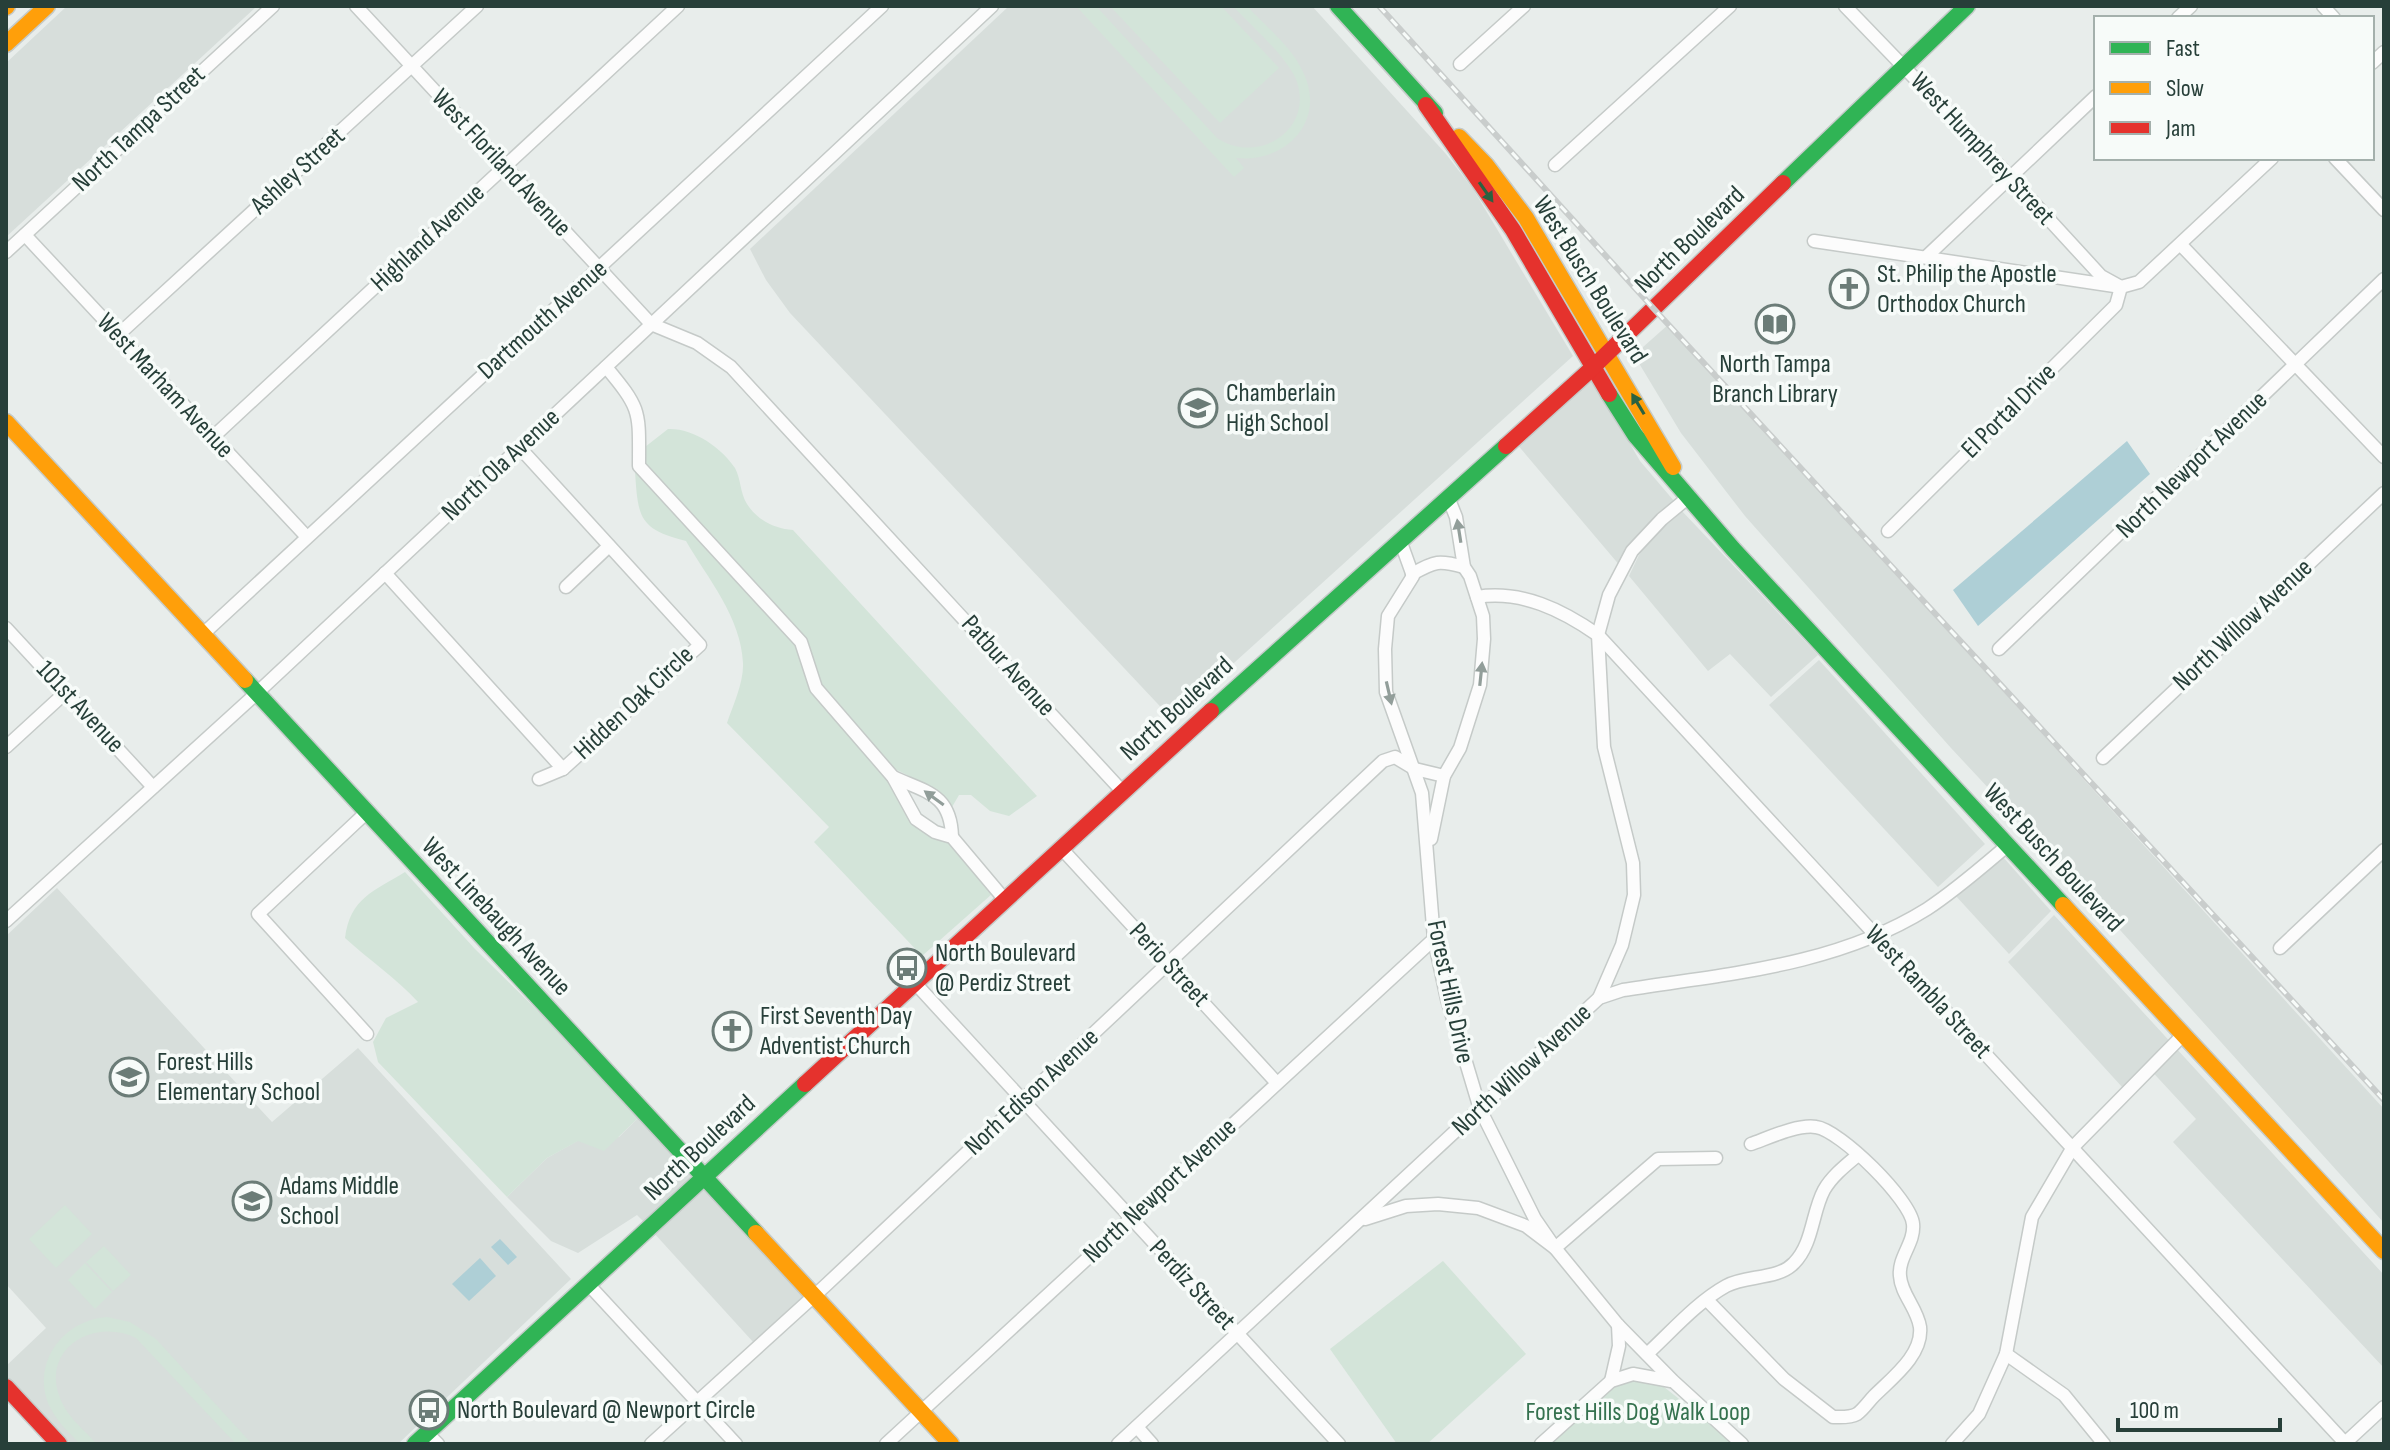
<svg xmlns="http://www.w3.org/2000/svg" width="2390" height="1450" viewBox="0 0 2390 1450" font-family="'Sofia Sans Condensed',sans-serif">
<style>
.built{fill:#d7dedb}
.green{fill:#d3e4d9}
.water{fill:#aecfd6}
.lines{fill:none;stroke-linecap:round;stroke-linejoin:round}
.street-casing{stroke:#c5cac8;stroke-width:15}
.fast-casing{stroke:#c5cbc9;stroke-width:19}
.slow-casing{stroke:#c5cbc9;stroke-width:19}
.jam-casing{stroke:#c5cbc9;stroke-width:19}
.street{stroke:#fcfcfc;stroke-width:12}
.fast{stroke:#30b455;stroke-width:16}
.slow{stroke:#ff9f0a;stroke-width:16}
.jam{stroke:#e5322d;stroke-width:16}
.rail-casing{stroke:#c9cdcc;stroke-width:6}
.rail{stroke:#f7fbf9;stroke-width:3;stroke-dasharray:9;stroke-linecap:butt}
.oneway{fill:#2a6241}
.oneway2{fill:#929e9a}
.labels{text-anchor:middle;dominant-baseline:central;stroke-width:7;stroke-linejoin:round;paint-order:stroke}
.street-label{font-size:26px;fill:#273f39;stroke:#f7fbf9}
.poi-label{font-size:26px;fill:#273f39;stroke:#f7fbf9;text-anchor:start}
.park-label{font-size:26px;fill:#35724f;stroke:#f7fbf9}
</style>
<rect width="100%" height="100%" fill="#e8edeb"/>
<g class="built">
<path d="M67 6H257L6 237V63Z"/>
<path d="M1009 6H1312L1446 154 1473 189 1573 356 1172 719 790 313 766 280 750 249Z"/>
<path d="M1669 324 2384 1109V1223L2102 910 1951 748 1745 516 1681 433 1634 355Z"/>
<path d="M1591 377 1640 461 1674 501 1659 513 1630 549 1621 567 1516 443Z"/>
<path d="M1681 510 1818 655 1771 697 1730 654 1708 671 1629 576 1639 555 1667 520Z"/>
<path d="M1819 660 1985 844 1938 887 1769 705Z"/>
<path d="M2003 857 2051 911 2009 954 1955 895Z"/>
<path d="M57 888 272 1122 358 1048 571 1279 398 1444H66L6 1379V1366L46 1328 6 1284V936Z"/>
<path d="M2054 915 2384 1275V1368L2173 1142 2196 1119 2146 1065 2123 1088 2008 962Z"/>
<path d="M638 1118 647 1124 696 1177 646 1224 637 1215 578 1253 551 1241 507 1197 547 1158 579 1140 619 1137Z"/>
<path d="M703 1185 805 1296 754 1343 653 1232Z"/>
</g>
<g class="green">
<path d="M1076 6H1096L1217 138C1257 165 1313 131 1297 82 1288 57 1251 26 1233 6H1247C1265 26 1292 47 1303 72 1327 121 1286 163 1236 158L1244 168 1234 177Z"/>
<path d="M1110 6H1221L1279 68 1220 123Z"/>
<path d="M668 429C693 428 721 447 735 468 741 479 740 493 747 504 757 520 775 529 793 530L1037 796 1009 816 990 811 971 795H959L952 807 939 791 895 769 822 685 806 638 645 463V447Z"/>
<path d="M635 471 796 646 811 692 888 781 910 822 931 837 949 843 992 894 922 956 814 842 829 827 727 723C733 705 744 682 743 663 741 617 708 579 686 541 639 529 638 518 635 471Z"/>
<path d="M405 872 475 949 542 1015 638 1118 604 1151 578 1141 547 1158 507 1197 378 1062 373 1042 386 1018 418 1002C396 978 369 960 345 938 350 898 374 891 405 872Z"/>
<path d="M65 1205 92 1234 56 1268 29 1239Z"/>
<path d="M104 1246 131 1275 113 1291 86 1262Z"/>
<path d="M1443 1261 1526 1354 1427 1444H1397L1330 1349Z"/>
<path d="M85 1263 112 1292 95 1309 68 1280Z"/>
<path d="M107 1317 130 1322 156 1339 252 1444H236L136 1338C95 1318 43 1347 59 1395 65 1415 83 1429 97 1444H80C70 1433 58 1423 51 1409 29 1366 62 1320 107 1317Z"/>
<path d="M1624 1380 1638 1381 1664 1387 1736 1444H1541L1611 1381Z"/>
</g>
<g class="water">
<path d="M2127 441 2150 474 1978 626 1953 590Z"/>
<path d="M500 1239 517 1257 508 1265 491 1247Z"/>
<path d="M480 1258 496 1276 469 1301 452 1284Z"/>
</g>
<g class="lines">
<defs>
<g id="street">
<path d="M356 6 651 324 697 343 731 367 1122 791"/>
<path d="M1845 6 2010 177 2101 276 2121 287 2116 305 1888 531"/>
<path d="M2323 6 2334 18"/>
<path d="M2178 18 2191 6"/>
<path d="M2372 63 2384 52"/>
<path d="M1460 64 1524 6"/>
<path d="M2335 158 2384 210"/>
<path d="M1555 165 1730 6"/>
<path d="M25 235 306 536"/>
<path d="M1814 241 2121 287 2139 282 2272 158"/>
<path d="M2181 245 2384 457"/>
<path d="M6 252 273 6"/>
<path d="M1926 257 2096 96"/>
<path d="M118 335 477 6"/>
<path d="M606 367C642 410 639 411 639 466L801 642 816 688 893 777 916 819 935 832 952 837 1005 900"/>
<path d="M213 437 678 6"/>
<path d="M1400 540 1413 576 1388 616 1385 649 1386 692 1422 793 1434 939 1447 999 1480 1109 1535 1219 1555 1248 1618 1325 1673 1381 1742 1444"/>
<path d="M385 573 563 769 700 645 520 448"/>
<path d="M1412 574C1435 561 1439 560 1464 567"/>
<path d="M566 587 609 546"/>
<path d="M1477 597C1522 590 1562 610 1598 635L2346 1444"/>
<path d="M6 628 153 787"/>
<path d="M203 634 882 6"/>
<path d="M1999 649 2384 279"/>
<path d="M6 747 66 692"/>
<path d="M2103 758 2384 493"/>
<path d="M893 777C926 792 951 794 952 837"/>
<path d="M539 779 563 769"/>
<path d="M367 812 258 914 367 1034"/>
<path d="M1431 839 1444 776 1460 748 1480 685 1484 639 1483 616 1470 576 1464 567 1456 517 1448 497"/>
<path d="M1061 848 1276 1082"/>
<path d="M6 921 257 693 992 6"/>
<path d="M2280 948 2384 850"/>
<path d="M915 983 1339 1444"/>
<path d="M1599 998 1622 945 1634 895 1633 863 1604 747 1598 635 1609 595 1632 551 1662 519 1690 496"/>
<path d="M1365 1219 1406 1206 1438 1204 1478 1208 1526 1226 1555 1248 1658 1159 1716 1158"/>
<path d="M588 1284 736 1444"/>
<path d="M1707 1300 1784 1379 1833 1417C1841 1417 1850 1418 1857 1414 1863 1410 1869 1401 1874 1396 1892 1378 1923 1355 1920 1327 1917 1308 1901 1294 1900 1276 1898 1257 1915 1243 1913 1224 1911 1200 1840 1130 1816 1127 1798 1124 1768 1138 1751 1144"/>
<path d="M1647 1354C1671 1332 1697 1302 1726 1286 1746 1275 1778 1280 1794 1263 1813 1244 1812 1212 1824 1190 1832 1176 1846 1165 1858 1155"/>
<path d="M2006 1354 2064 1395 2104 1444"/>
<path d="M1611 1381 1619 1346 1618 1325"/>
<path d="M1137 1427 1152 1444"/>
<path d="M427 1433 438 1444"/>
<path d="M651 1444 825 1286 1383 761 1395 757 1415 769 1444 776"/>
<path d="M886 1444 1434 939"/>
<path d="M1118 1444 1599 998 1623 990C1726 974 1836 966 1927 909 1956 890 1982 867 2008 845"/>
<path d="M1541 1444 1611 1381 1633 1374 1671 1381"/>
<path d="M1952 1444 1979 1414 2006 1354 2032 1217 2073 1147 2183 1035"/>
<path d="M2344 1444 2384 1407"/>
</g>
<g id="fast">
<path d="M1338 6 1435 113"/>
<path d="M1783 183 1967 6"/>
<path d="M1609 394 1635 435 1733 549 2063 905"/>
<path d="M245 680 756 1233"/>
<path d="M1211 711 1506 446"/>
<path d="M415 1444 805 1084"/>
</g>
<g id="slow">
<path d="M6 7 7 6"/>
<path d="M6 44 47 6"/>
<path d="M1459 137 1486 165 1526 218 1673 467"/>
<path d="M6 422 245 680"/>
<path d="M2063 905 2384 1251"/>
<path d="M756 1233 951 1444"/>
</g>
<g id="jam">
<path d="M1426 105 1513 230 1609 394"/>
<path d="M1506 446 1588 372 1783 183"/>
<path d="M805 1084 1211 711"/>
<path d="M6 1387 59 1444"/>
</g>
</defs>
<use href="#street" class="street-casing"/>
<use href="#fast" class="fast-casing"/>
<use href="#slow" class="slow-casing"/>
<use href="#jam" class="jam-casing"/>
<use href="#street" class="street"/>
<use href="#fast" class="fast"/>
<use href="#slow" class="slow"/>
<use href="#jam" class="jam"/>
<defs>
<path id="rail" d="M1379 6 1654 309 2384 1100"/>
</defs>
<use href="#rail" class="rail-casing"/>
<use href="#rail" class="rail"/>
</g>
<defs><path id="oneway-solid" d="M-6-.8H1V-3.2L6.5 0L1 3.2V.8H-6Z" transform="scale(2)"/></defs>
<g class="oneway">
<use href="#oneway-solid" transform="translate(1486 192) rotate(55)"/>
<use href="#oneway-solid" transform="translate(1638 404) rotate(-121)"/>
</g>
<g class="oneway2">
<use href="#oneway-solid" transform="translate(1459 531) rotate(-99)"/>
<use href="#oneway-solid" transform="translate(1481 674) rotate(-84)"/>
<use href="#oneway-solid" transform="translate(1389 693) rotate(77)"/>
<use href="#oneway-solid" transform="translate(934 798) rotate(-144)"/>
</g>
<defs>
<symbol id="church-ring" viewBox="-11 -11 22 22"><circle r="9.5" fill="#f7fbf9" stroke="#6b7c77" stroke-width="1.5"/><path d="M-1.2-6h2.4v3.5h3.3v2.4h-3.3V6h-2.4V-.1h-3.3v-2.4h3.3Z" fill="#6b7c77"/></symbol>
<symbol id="library-ring" viewBox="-11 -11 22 22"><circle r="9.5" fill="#f7fbf9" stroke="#6b7c77" stroke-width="1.5"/><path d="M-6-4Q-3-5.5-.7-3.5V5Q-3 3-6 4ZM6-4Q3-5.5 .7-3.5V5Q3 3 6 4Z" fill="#6b7c77"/></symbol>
<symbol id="school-ring" viewBox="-11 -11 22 22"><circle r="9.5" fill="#f7fbf9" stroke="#6b7c77" stroke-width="1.5"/><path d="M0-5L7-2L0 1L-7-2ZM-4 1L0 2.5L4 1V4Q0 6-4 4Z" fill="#6b7c77"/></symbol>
<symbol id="bus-ring" viewBox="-11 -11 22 22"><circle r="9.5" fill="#f7fbf9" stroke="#6b7c77" stroke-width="1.5"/><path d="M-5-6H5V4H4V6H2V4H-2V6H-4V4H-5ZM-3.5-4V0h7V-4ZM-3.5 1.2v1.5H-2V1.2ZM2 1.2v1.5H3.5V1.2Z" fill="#6b7c77"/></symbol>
</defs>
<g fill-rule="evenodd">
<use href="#church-ring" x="1827" y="267" width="44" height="44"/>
<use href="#library-ring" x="1753" y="302" width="44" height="44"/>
<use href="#school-ring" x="1176" y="386" width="44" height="44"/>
<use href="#bus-ring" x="885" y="946" width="44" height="44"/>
<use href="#church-ring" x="710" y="1009" width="44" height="44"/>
<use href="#school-ring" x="107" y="1055" width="44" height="44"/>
<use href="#school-ring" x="230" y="1179" width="44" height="44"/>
<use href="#bus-ring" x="407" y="1388" width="44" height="44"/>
</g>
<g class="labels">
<g class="street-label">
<text transform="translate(139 129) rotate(-43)">North Tampa Street</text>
<text transform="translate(1982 149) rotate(47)">West Humphrey Street</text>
<text transform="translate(501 163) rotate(47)">West Floriland Avenue</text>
<text transform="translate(298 171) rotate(-42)">Ashley Street</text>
<text transform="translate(428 238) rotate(-43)">Highland Avenue</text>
<text transform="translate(1690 240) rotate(-44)">North Boulevard</text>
<text transform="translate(1590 280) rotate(58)">West Busch Boulevard</text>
<text transform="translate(543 320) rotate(-42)">Dartmouth Avenue</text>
<text transform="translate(165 386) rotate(47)">West Marham Avenue</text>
<text transform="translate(2009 411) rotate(-45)">El Portal Drive</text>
<text transform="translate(501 465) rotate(-43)">North Ola Avenue</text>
<text transform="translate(2192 465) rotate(-44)">North Newport Avenue</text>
<text transform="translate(2243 625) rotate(-43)">North Willow Avenue</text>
<text transform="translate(1008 666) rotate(48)">Patbur Avenue</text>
<text transform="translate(634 703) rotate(-43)">Hidden Oak Circle</text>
<text transform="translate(80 707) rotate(47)">101st Avenue</text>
<text transform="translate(1177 709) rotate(-42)">North Boulevard</text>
<text transform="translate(2053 858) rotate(47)">West Busch Boulevard</text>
<text transform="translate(496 917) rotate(47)">West Linebaugh Avenue</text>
<text transform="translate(1169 965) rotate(47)">Perio Street</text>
<text transform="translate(1450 992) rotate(78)">Forest Hills Drive</text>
<text transform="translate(1928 992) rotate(47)">West Rambla Street</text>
<text transform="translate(1522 1070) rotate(-43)">North Willow Avenue</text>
<text transform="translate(1032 1092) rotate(-43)">Norh Edison Avenue</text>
<text transform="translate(700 1148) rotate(-43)">North Boulevard</text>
<text transform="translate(1160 1191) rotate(-43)">North Newport Avenue</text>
<text transform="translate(1192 1285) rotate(47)">Perdiz Street</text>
</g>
<g class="poi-label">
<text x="1877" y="274">St. Philip the Apostle<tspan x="1877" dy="30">Orthodox Church</tspan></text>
<text x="1775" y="364" text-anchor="middle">North Tampa<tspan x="1775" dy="30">Branch Library</tspan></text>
<text x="1226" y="393">Chamberlain<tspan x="1226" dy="30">High School</tspan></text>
<text x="935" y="953">North Boulevard<tspan x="935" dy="30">@ Perdiz Street</tspan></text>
<text x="760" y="1016">First Seventh Day<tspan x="760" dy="30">Adventist Church</tspan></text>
<text x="157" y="1062">Forest Hills<tspan x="157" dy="30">Elementary School</tspan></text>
<text x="280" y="1186">Adams Middle<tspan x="280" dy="30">School</tspan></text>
<text x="457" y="1410">North Boulevard @ Newport Circle</text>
</g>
<g class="park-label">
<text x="1638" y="1412">Forest Hills Dog Walk Loop</text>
</g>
</g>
<rect width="2390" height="1450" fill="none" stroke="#273f39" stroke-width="16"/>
<rect x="2094" y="16" width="280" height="144" fill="#f7fbf9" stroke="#a4b0ac" stroke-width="2"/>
<rect x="2110" y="42" width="40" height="12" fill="#30b455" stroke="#a4b0ac" stroke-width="2"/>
<text x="2166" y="56" font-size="24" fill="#273f39">Fast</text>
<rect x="2110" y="82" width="40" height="12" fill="#ff9f0a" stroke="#a4b0ac" stroke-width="2"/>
<text x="2166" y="96" font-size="24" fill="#273f39">Slow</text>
<rect x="2110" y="122" width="40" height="12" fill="#e5322d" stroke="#a4b0ac" stroke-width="2"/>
<text x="2166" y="136" font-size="24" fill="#273f39">Jam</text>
<path d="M2118 1418v12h162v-12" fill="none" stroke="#273f39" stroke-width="4"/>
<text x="2130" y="1418" font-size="24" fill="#273f39" stroke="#f7fbf9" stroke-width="6" paint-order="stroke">100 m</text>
</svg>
